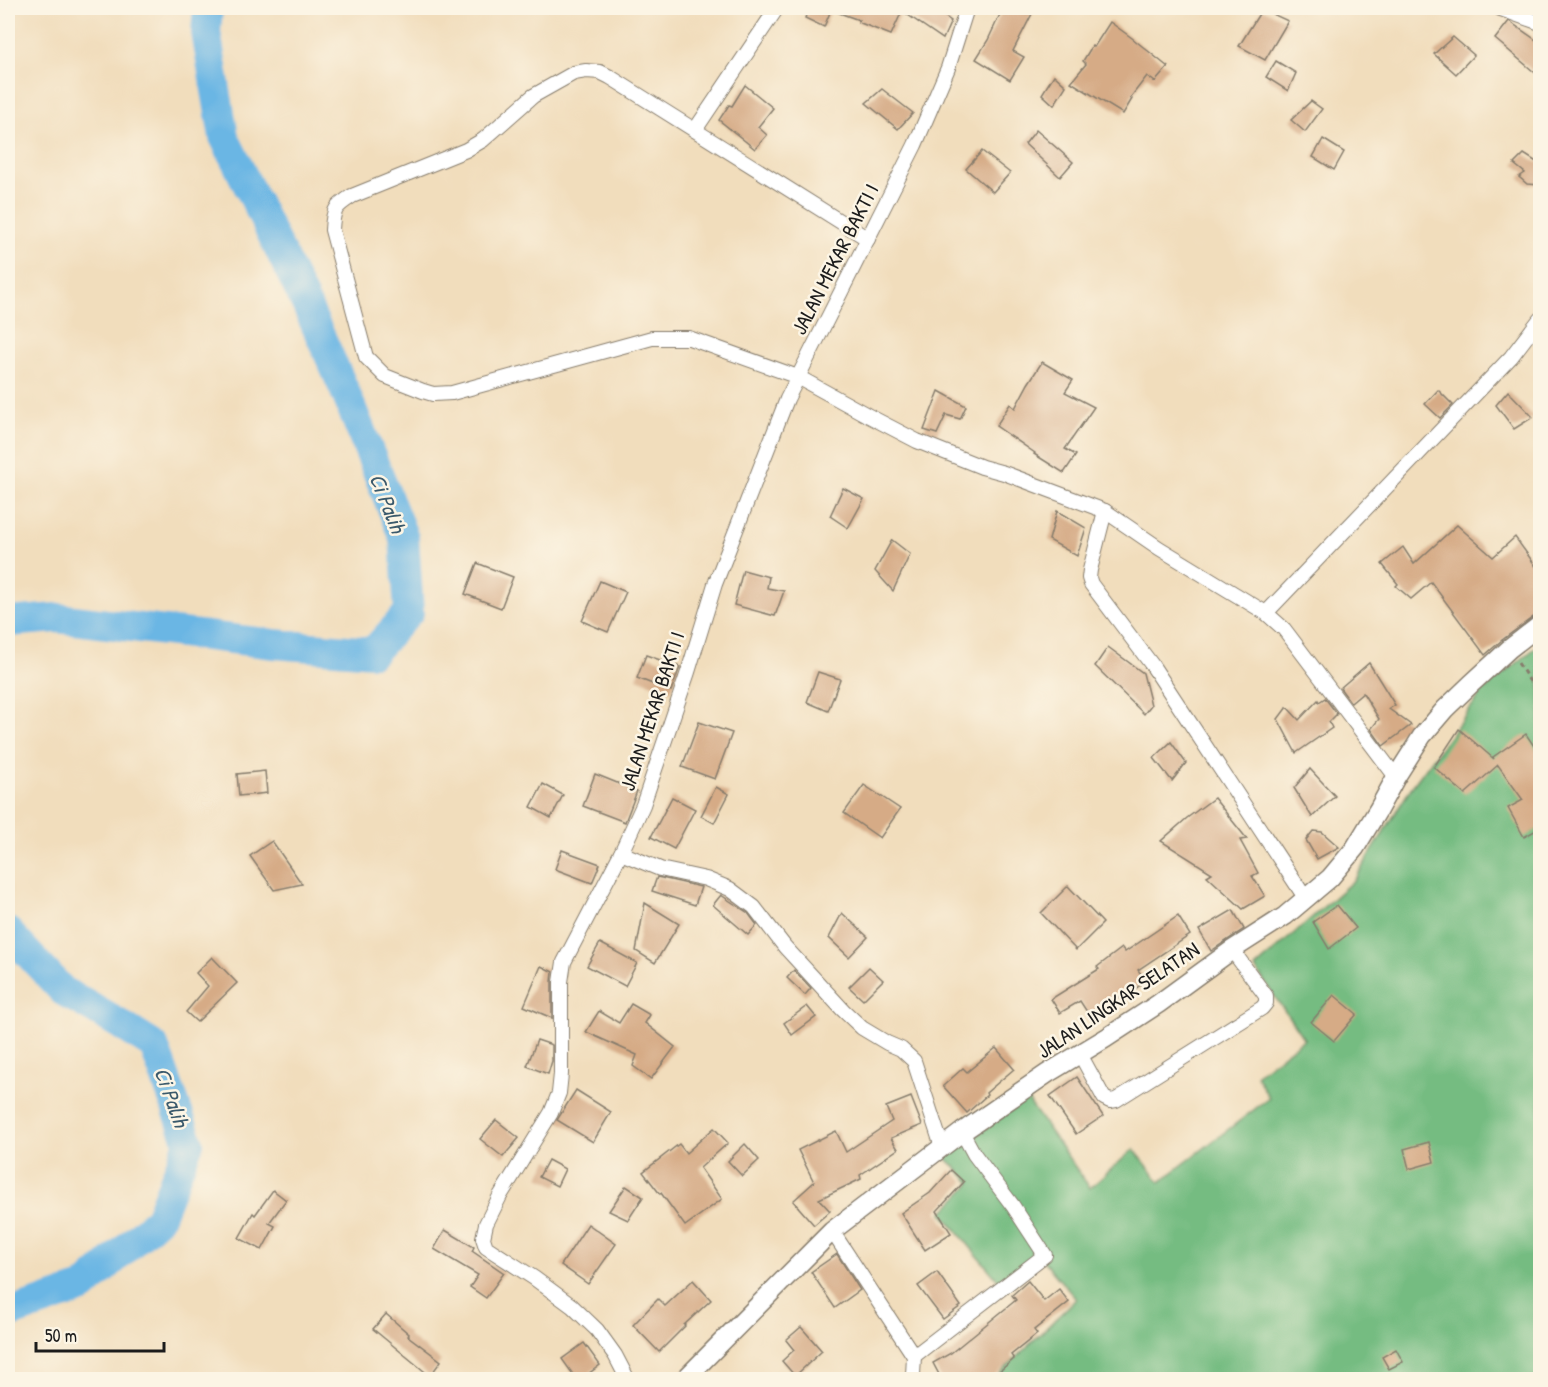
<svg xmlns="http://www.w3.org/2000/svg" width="1548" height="1387" viewBox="0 0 1548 1387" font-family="'Patrick Hand',sans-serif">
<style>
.forest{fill:#75bc81;stroke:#486c4e;stroke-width:1.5}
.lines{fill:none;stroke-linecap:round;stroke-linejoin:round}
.river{stroke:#6ab6e4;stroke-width:30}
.building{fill:#d6ab86}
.minor-casing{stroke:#867c6c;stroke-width:16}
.tertiary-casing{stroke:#867c6c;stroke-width:21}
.path{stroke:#867c6c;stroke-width:3;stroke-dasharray:4.5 4.5;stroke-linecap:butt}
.minor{stroke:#fff;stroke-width:14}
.tertiary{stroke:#fff;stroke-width:18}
.labels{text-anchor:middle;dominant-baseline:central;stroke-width:5;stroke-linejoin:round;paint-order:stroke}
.street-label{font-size:21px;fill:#1c1c1c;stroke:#fcf5e5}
.water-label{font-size:22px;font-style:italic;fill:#3b5a6c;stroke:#fcf5e5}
</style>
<rect width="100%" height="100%" fill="#fcf5e5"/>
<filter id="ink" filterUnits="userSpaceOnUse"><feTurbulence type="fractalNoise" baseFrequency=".0167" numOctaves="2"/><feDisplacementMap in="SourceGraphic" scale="12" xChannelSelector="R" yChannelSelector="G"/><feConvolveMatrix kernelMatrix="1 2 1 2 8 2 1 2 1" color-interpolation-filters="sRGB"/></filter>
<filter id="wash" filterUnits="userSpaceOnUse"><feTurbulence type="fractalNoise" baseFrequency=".008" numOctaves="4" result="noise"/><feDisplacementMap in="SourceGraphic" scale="24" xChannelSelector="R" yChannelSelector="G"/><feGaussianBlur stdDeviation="1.35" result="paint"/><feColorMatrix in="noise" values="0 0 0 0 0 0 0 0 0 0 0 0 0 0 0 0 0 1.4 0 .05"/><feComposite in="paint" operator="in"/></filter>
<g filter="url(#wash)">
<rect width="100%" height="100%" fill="#f1ddbc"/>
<path class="forest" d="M1540 644V1379H994L1076 1299 1041 1258 1006 1290 942 1213 971 1183 945 1157 1027 1099 1090 1188 1134 1149 1160 1182 1269 1098 1256 1075 1304 1039 1255 968 1355 879 1411 788 1483 691Z"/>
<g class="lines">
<g class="river">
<path d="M8 622 57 618 274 644 373 652 409 612 404 538 344 389 307 306 224 137 206 32 208 8"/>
<path d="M8 932 63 991 121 1025 154 1046 189 1143 159 1218 83 1288 8 1314"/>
</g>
</g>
<g id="blocks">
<g class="building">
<path d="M810 8H873L883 12 886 8H933L951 21 943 39 902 11 891 35 858 22 859 20 831 10 824 27 805 18Z"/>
<path d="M1003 8H1035L1013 51 1024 57 1010 80 976 59 988 40Z"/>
<path d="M1262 9 1288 21 1265 60 1239 46Z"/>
<path d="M1509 21 1540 43V77L1495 39Z"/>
<path d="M1110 22 1132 38 1168 67 1155 82 1147 76 1130 98 1132 99 1123 114 1071 82 1086 64 1083 61 1092 46 1094 47Z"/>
<path d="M1453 37 1474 55 1456 74 1434 54Z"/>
<path d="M1276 61 1296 73 1288 91 1266 77Z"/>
<path d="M1054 75 1066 86 1054 105 1042 94Z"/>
<path d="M745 85 773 108 758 127 767 135 755 149 719 120 729 105 732 106Z"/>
<path d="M882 89 913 113 898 129 866 103Z"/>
<path d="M1311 101 1322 109 1305 132 1291 120Z"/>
<path d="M1036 130 1073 162 1060 177 1025 144Z"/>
<path d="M1323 139 1344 152 1334 170 1313 157Z"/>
<path d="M982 151 1010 173 993 192 966 169Z"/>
<path d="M1524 154 1538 163 1540 161V185L1527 184 1519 177 1525 173 1514 164Z"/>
<path d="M1042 362 1073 380 1065 392 1094 407 1065 449 1076 455 1064 473 1034 454 1035 453 996 426 1010 404 1015 408 1028 384Z"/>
<path d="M1438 390 1453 405 1440 418 1425 404Z"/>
<path d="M939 391 966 406 960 419 946 415 937 434 924 430Z"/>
<path d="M1508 391 1533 417 1514 429 1496 405Z"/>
<path d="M843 488 864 499 848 528 830 516Z"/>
<path d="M1057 511 1086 528 1077 556 1049 540Z"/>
<path d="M1457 525 1493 557 1515 537 1540 572V612L1502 640 1485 655 1431 582 1411 599 1396 586 1398 584 1382 564 1403 547 1414 564Z"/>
<path d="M892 540 910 554 893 591 875 571Z"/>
<path d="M477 563 513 577 501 608 465 594Z"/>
<path d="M743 570 769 577 767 588 784 591 775 616 734 605Z"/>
<path d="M600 581 626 592 608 632 582 621Z"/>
<path d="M1108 647 1143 673 1151 705 1144 714 1095 666Z"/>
<path d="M646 655 680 667 671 691 637 678Z"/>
<path d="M1369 663 1395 705 1389 709 1411 725 1383 746 1371 729 1379 719 1363 693 1351 703 1340 688Z"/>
<path d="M818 672 840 679 828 711 807 702Z"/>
<path d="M1325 698 1337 714 1329 722 1332 728 1296 753 1278 719 1287 707 1299 720 1318 700 1319 702Z"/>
<path d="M699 722 732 733 715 779 682 767Z"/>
<path d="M1459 729 1494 759 1493 757 1526 734 1540 755V828L1524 837 1508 808 1523 800 1498 765 1465 794 1434 767Z"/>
<path d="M1171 742 1186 763 1172 781 1154 758Z"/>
<path d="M1310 769 1335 796 1312 817 1294 788Z"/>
<path d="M265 771 267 793 239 796 237 774Z"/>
<path d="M595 774 637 791 625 822 583 806Z"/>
<path d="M543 784 563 795 551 818 531 807Z"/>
<path d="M864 785 900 809 880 838 844 813Z"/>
<path d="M716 787 729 794 714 823 701 816Z"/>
<path d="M672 797 695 809 674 849 651 837Z"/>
<path d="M1214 798 1247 839 1240 840 1258 873 1252 876 1265 896 1243 909 1207 876 1212 873 1161 841 1187 818Z"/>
<path d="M1313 831 1322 832 1339 847 1317 859 1306 840Z"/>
<path d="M272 841 302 884 274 890 250 856Z"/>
<path d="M562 850 600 864 592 883 555 869Z"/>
<path d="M657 877 701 887 695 905 652 891Z"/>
<path d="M1068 886 1103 923 1076 950 1041 913Z"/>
<path d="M721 895 748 913 757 925 748 935 713 905Z"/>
<path d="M645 903 679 924 655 963 636 951Z"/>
<path d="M1337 905 1356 928 1329 949 1313 922Z"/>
<path d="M1233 910 1244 929 1211 951 1199 930Z"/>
<path d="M842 913 868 937 849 957 829 938Z"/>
<path d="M1178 916 1190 935 1138 970 1146 981 1121 999 1119 995 1089 1015 1080 1001 1060 1013 1051 999 1099 969 1097 967 1122 948 1125 952Z"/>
<path d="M600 943 637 963 625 986 587 966Z"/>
<path d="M212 957 237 983 197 1022 186 1012 208 986 196 973Z"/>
<path d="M541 966 553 972 552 982V1018L524 1006Z"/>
<path d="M869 967 883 980 863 1000 849 987Z"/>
<path d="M794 970 811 988 805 995 787 978Z"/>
<path d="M1334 995 1357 1014 1334 1041 1311 1022Z"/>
<path d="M631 1004 650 1015 645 1023 675 1047 651 1079 633 1066 637 1055 586 1032 599 1011 619 1023Z"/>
<path d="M807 1006 816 1017 792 1035 784 1023Z"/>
<path d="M537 1040 552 1045V1061L548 1074 527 1066Z"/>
<path d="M996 1048 1014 1069 986 1093 987 1095 967 1113 943 1086 963 1068 967 1072Z"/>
<path d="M1077 1077 1103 1116 1076 1134 1050 1096Z"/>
<path d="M576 1090 611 1112 593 1142 557 1120Z"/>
<path d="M911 1097 922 1125 891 1138 898 1149 860 1175 861 1179 819 1199 830 1211 814 1225 793 1201 814 1182 798 1150 836 1131 846 1152 892 1121 886 1107Z"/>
<path d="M496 1120 519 1138 503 1157 480 1139Z"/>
<path d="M714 1128 728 1143 700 1168 722 1199 685 1226 661 1193 660 1194 643 1172 679 1144 686 1153Z"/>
<path d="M1429 1142 1434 1162 1409 1169 1404 1149Z"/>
<path d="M745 1144 759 1160 742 1176 728 1161Z"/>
<path d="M548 1160 565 1169 557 1186 539 1177Z"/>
<path d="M951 1170 964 1182 937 1211 951 1233 925 1250 901 1213 930 1193Z"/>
<path d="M626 1186 643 1197 628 1220 609 1211Z"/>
<path d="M273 1190 286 1200 269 1223 275 1226 262 1250 239 1238 253 1213 255 1215Z"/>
<path d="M588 1224 616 1244 588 1284 561 1265Z"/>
<path d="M445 1230 474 1247 472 1251 504 1273 486 1298 470 1287 478 1275 434 1249Z"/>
<path d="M837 1254 860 1290 835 1308 811 1272Z"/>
<path d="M937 1272 961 1306 943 1319 918 1286Z"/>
<path d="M693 1280 711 1300 684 1325 685 1326 659 1352 633 1325 658 1299 665 1306Z"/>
<path d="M1028 1281 1044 1301 1059 1289 1069 1302 1034 1330 1037 1334 1011 1355 1014 1359 989 1380H942L933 1363 951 1353 1016 1300 1012 1295Z"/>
<path d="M386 1314 409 1334 408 1336 441 1361 430 1376 373 1329Z"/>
<path d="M801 1327 822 1351 795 1376 782 1361 794 1350 786 1340Z"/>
<path d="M584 1343 600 1365 580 1380H577L562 1359Z"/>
<path d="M1396 1349 1403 1362 1389 1369 1382 1357Z"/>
</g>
</g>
</g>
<g filter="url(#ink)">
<use href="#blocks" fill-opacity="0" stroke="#867c6c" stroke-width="1.5"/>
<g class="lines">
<defs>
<g id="minor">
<path d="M1498 8 1540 23"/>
<path d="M695 130 777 8"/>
<path d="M868 239 610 77 600 72 586 71 574 73 533 96 483 140 466 150 352 196C335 207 333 209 332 230L366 357 385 376 423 391 433 394 452 393 652 338H689L798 377 867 415 917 441 982 467 1004 473 1105 511 1159 548 1266 613 1284 629 1396 777"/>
<path d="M1105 511 1090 570 1089 578 1091 584 1152 665 1306 899"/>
<path d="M1266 613 1511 357 1540 319"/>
<path d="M621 853 660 869 706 879 730 889 754 907 785 947 843 1010 862 1028 887 1043 901 1049 914 1061 942 1147"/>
<path d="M1080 1054 1104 1098 1110 1101 1116 1100 1262 1008 1266 1003V996L1232 950"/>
<path d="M832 1231 914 1356 1045 1255 1013 1206 974 1154 962 1132"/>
<path d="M628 1380 615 1355 597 1330 572 1306 534 1278 486 1247 483 1238 486 1224 500 1196 551 1113 559 1093 561 1074V982L564 962 621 853 643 805 688 672 715 584 787 399 915 145 948 68 967 8"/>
<path d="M911 1380 913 1375 914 1356"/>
</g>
<path id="tertiary" d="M684 1380 832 1231 962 1132 1048 1073 1106 1038 1158 1004 1232 950 1285 916 1330 878 1355 848 1378 810 1396 777 1422 736 1445 709 1471 684 1509 649 1540 625"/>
</defs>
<use href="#minor" class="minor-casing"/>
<use href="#tertiary" class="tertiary-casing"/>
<path class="path" d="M1518 663 1540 697"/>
<use href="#minor" class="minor"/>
<use href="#tertiary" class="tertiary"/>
</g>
</g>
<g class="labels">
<g class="street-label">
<text transform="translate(835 259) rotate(-63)">JALAN MEKAR BAKTI I</text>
<text transform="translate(652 711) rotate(-72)">JALAN MEKAR BAKTI I</text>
<text transform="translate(1118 1000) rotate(-34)">JALAN LINGKAR SELATAN</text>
</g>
<g class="water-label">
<text transform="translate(388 503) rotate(68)">Ci Palih</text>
<text transform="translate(172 1097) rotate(70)">Ci Palih</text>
</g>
</g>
<rect width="1548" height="1387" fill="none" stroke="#fcf5e5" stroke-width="30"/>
<path d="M36 1342v9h128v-9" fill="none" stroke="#1c1c1c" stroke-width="3"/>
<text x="45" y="1342" font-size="18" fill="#1c1c1c" stroke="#fcf5e5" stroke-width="4.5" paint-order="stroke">50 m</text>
</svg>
